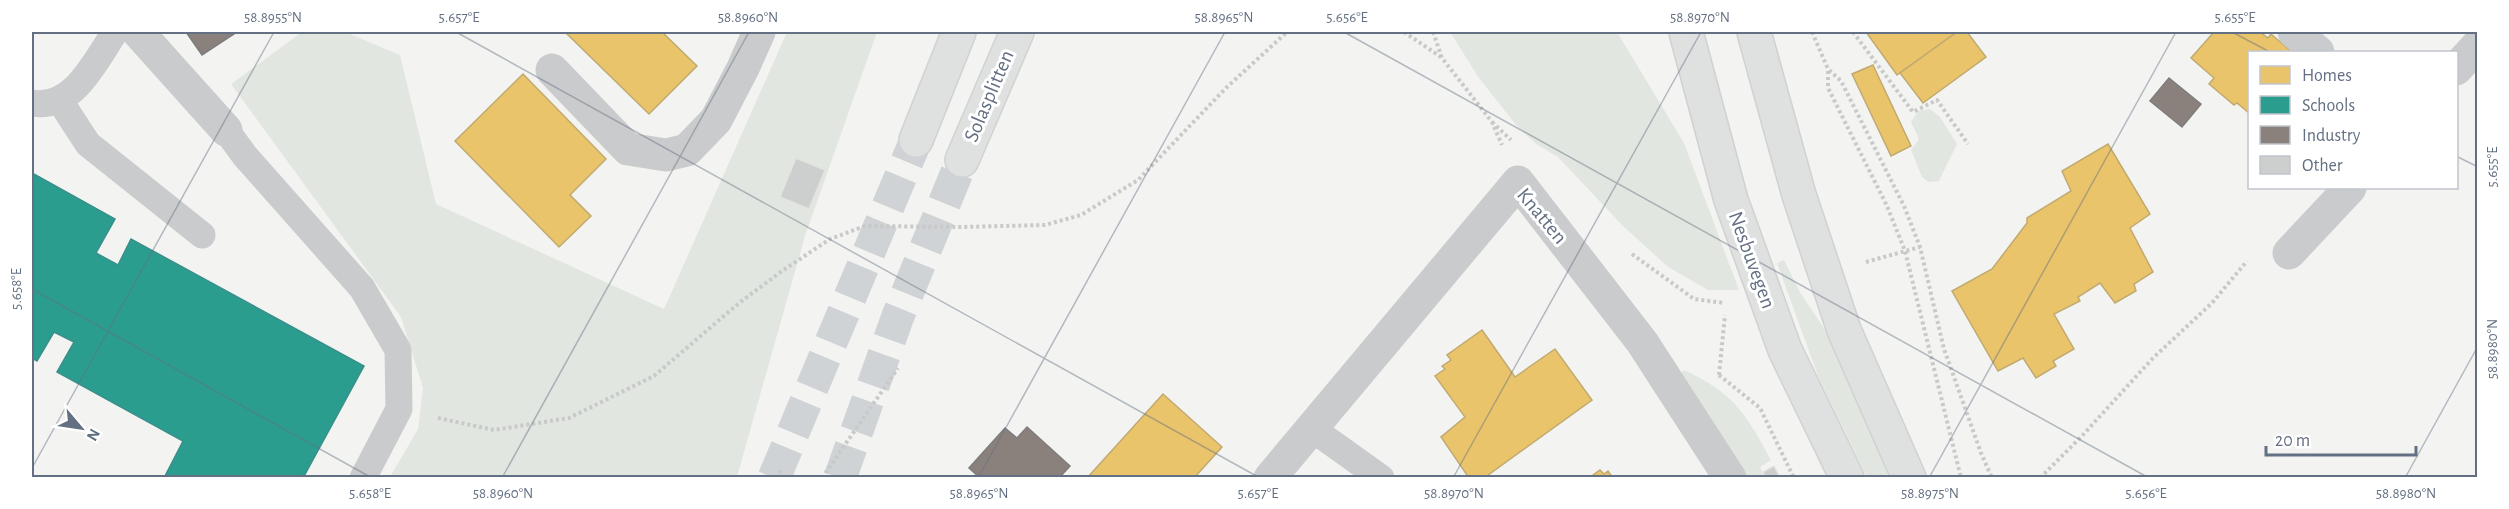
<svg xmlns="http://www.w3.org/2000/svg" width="2509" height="509" viewBox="0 0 2509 509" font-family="'Alegreya Sans',sans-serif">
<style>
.green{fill:#e2e6e0}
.homes{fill:#e9c46a;stroke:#c1aa71;stroke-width:1.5}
.schools{fill:#2a9d8f;stroke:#3b8f8b;stroke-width:1.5}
.industry{fill:#8a817c;stroke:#7e7c7e;stroke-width:1.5}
.building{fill:#cdcfcf;stroke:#e2e3e1;stroke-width:1.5}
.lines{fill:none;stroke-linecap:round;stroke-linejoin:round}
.trunk-tunnel{stroke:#cfd3d5;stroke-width:33;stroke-dasharray:33 16;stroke-linecap:butt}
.primary-casing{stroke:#d0d1d0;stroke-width:36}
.trunk-casing{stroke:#d1d2d2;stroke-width:36}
.path{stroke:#c8c9c9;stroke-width:4;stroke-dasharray:3 3;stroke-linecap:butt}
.service{stroke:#cacbcc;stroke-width:27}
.minor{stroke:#cacbcc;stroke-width:33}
.primary{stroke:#dfe0e0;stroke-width:33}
.trunk{stroke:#dfe0e0;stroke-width:33}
.ticks{fill:none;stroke:#636f82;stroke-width:1.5;stroke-opacity:0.45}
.labels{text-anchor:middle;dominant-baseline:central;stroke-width:6;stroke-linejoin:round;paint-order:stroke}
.street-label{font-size:21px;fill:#636f82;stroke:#fff}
.neatline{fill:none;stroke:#636f82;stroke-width:2}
.ticks-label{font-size:15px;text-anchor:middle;fill:#636f82}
</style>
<rect width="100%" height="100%" fill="#f3f4f1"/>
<g class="green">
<path d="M302 32H345L400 55 436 204 664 309 787 32H877L805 236 737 477H390L418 429 423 388 401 317 231 84Z"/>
<path d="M1450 32H1617L1684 143 1739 290H1708L1668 267 1623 226 1558 157 1536 144 1516 125 1479 78Z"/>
<path d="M1930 109 1940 117 1957 144 1939 181 1928 182 1922 177 1911 150 1919 139 1911 122 1918 111Z"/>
<path d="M1784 260 1801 294 1834 343 1872 430 1888 477H1867L1818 376 1777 263Z"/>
<path d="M1684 370C1734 393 1746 414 1771 460L1760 467 1764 477H1744L1680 374Z"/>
</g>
<g class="homes">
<path d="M565 32H662L697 66 649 114Z"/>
<path d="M1866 32H1957L1897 75Z"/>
<path d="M1957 32H1967L1986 57 1923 103 1900 73Z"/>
<path d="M2214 32H2260L2268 38 2271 34 2292 52H2250V114L2237 103 2234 105 2209 84 2214 78 2191 58Z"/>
<path d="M1873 65 1911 146 1891 156 1852 74Z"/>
<path d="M523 74 606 159 570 195 591 216 559 247 455 141Z"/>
<path d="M2108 144 2150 214 2130 228 2153 272 2134 284 2136 291 2115 303 2100 283 2078 297 2080 301 2054 314 2074 349 2053 361 2056 366 2036 378 2023 358 1998 371 1952 291 1992 269 2027 223V218L2071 191 2062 171Z"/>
<path d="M1482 330 1515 377 1555 349 1592 400 1484 478H1469L1441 437 1465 417 1435 376 1445 369 1442 366 1451 360 1447 355Z"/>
<path d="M1163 394 1222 447 1194 478H1087Z"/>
<path d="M1600 470 1604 474 1608 471 1613 478H1589Z"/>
</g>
<path class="schools" d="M32 173 115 219 96 253 118 265 131 239 364 366 303 478H164L183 441 57 372 74 342 54 332 37 361 32 358Z"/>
<g class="industry">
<path d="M186 32H237L202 55Z"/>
<path d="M2169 78 2201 104 2182 127 2150 101Z"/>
<path d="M1027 427 1070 466 1059 478H980L969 468 1005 428 1017 438Z"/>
</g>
<g class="building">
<path d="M796 158 825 170 809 209 780 197Z"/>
<path d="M1774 466 1780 478H1766L1763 472Z"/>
</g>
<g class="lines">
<g class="trunk-tunnel">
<path d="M774 478 916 140"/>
<path d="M840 478 898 316 962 160"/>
</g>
<defs>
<g id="primary">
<path d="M1686 32 1731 200 1785 350 1847 478"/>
<path d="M1754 32 1799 195 1844 330 1909 478"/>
</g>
<g id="trunk">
<path d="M916 140 959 32"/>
<path d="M962 160 1017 32"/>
</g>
</defs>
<use href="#primary" class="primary-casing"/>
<use href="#trunk" class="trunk-casing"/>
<g class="path">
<path d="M1404 32 1441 57"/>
<path d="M1433 32 1442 58 1492 122 1502 145"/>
<path d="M1812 32 1828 69 1841 81 1904 206 1920 247 1944 349 1981 453 1992 478"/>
<path d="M1853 32 1913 112 1937 100 1968 144"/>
<path d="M1828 71V88L1887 206 1905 251 1961 478"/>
<path d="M1492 122 1511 140"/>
<path d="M1632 254 1694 299 1724 303"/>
<path d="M1866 262 1920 247"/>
<path d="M1719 375 1725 315"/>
<path d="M1719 375 1760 408 1794 478"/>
<path d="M438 418 494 430 569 418 654 376 739 303 782 271 830 239 865 226 962 227 1045 225 1081 215 1138 180 1226 88 1287 32"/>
<path d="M776 478 781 470"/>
<path d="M822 478 898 368"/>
<path d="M2040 478 2081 437 2153 358 2212 303 2247 261"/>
</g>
<g class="service">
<path d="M60 101 88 144 202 235"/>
<path d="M32 103C73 111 96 60 115 32"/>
<path d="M226 130 245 156 362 288 398 350 399 409 363 478"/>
<path d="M1311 428 1381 478"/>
</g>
<g class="minor">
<path d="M138 32 226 130"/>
<path d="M2294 32 2318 52"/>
<path d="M2456 69 2478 45"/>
<path d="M552 70 628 149 666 155 687 150 716 120 743 68 759 32"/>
<path d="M2289 253 2350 188"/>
<path d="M1270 478 1518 182 1642 342 1730 478"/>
</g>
<use href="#primary" class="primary"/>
<use href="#trunk" class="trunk"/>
</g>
<path class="ticks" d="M456 32 1260 478M1344 32 2149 478M2232 32 2270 52M2456 156 2478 167M32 289 372 478M32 468 274 32M502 478 749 32M978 478 1225 32M1453 478 1701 32M1929 478 2176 32M2405 478 2478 346"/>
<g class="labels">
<g class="street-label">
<text transform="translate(989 96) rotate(-67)">Solasplitten</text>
<text transform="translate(1542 216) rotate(50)">Knatten</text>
<text transform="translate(1752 260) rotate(70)">Nesbuvegen</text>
</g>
</g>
<rect width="2509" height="509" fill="none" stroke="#ffffff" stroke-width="66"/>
<rect x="2248" y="51" width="210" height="138" fill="#ffffff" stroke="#c1c5cd" stroke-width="1.5"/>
<rect x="2260" y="66" width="30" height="18" fill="#e9c46a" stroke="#c1c5cd" stroke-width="1.5"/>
<text x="2302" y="81" font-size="18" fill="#636f82">Homes</text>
<rect x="2260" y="96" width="30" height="18" fill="#2a9d8f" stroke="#c1c5cd" stroke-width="1.5"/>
<text x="2302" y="111" font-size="18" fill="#636f82">Schools</text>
<rect x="2260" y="126" width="30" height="18" fill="#8a817c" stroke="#c1c5cd" stroke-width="1.5"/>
<text x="2302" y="141" font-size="18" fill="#636f82">Industry</text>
<rect x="2260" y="156" width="30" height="18" fill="#cdcfcf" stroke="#c1c5cd" stroke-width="1.5"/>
<text x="2302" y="171" font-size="18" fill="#636f82">Other</text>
<g transform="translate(81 428) rotate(119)" stroke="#ffffff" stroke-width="4.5" paint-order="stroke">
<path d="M0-4.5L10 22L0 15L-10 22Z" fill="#636f82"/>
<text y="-9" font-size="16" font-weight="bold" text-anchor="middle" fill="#636f82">N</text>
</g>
<path d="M2266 446v9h150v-9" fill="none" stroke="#636f82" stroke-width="3"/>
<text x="2275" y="446" font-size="18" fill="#636f82" stroke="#ffffff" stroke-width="4.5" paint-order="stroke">20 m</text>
<rect x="33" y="33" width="2443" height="443" class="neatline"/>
<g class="ticks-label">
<text x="273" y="22">58.8955°N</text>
<text x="459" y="22">5.657°E</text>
<text x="748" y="22">58.8960°N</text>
<text x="1224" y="22">58.8965°N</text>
<text x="1347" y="22">5.656°E</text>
<text x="1700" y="22">58.8970°N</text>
<text x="2235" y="22">5.655°E</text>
<text transform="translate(2492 167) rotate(-90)" y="5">5.655°E</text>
<text transform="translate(16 289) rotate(-90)" y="5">5.658°E</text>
<text transform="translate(2492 349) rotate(-90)" y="5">58.8980°N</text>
<text x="370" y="498">5.658°E</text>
<text x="503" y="498">58.8960°N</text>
<text x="979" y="498">58.8965°N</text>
<text x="1258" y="498">5.657°E</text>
<text x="1454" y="498">58.8970°N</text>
<text x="1930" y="498">58.8975°N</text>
<text x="2146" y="498">5.656°E</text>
<text x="2406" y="498">58.8980°N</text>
</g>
</svg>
